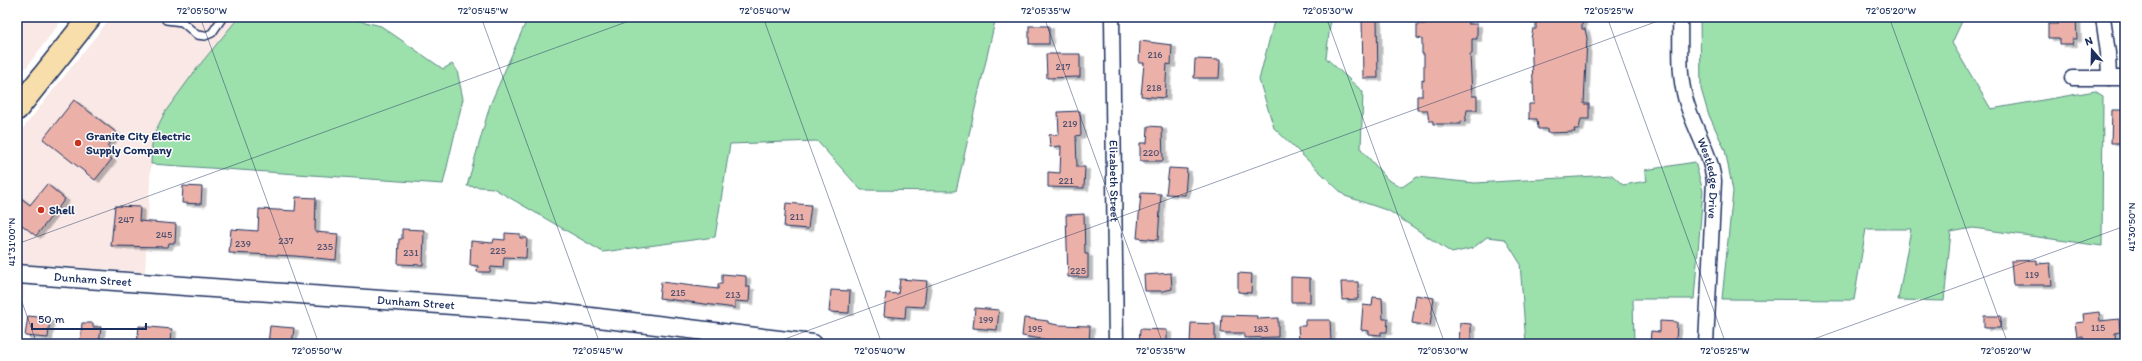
<svg xmlns="http://www.w3.org/2000/svg" width="2142" height="361" viewBox="0 0 2142 361" font-family="Itim,sans-serif">
<style>
.built{fill:#f9e8e5}
.green{fill:#9ce0ac;stroke:#5c8885}
.building{fill:#ebb1a8;stroke:#1b2f5e;filter:url(#shadow)}
.lines{fill:none;stroke-linecap:round;stroke-linejoin:round}
.service-casing{stroke:#1b2f5e;stroke-width:10}
.minor-casing{stroke:#1b2f5e;stroke-width:17}
.tertiary-casing{stroke:#1b2f5e;stroke-width:21}
.primary-casing{stroke:#1b2f5e;stroke-width:25}
.service{stroke:#fff;stroke-width:7}
.minor{stroke:#fff;stroke-width:14}
.tertiary{stroke:#fff;stroke-width:18}
.primary{stroke:#f8deab;stroke-width:22}
.ticks{fill:none;stroke:#1b2f5e;stroke-width:1;stroke-opacity:0.45}
.poi-dot{fill:#c8321e;stroke:#fff;stroke-width:1.5}
.labels{text-anchor:middle;dominant-baseline:central;stroke-width:3;stroke-linejoin:round;paint-order:stroke}
.number-label{font-size:10px;fill:#4f5070}
.poi-label{font-size:12px;font-weight:bold;fill:#1b2f5e;stroke:#fff;text-anchor:start}
.street-label{font-size:12px;fill:#1b2f5e;stroke:#fff}
.neatline{fill:none;stroke:#1b2f5e;stroke-width:1.5}
.ticks-label{font-size:10px;text-anchor:middle;fill:#1b2f5e}
</style>
<defs>
<filter id="shadow"><feDropShadow dx="4.5" dy="2.5" stdDeviation="0" flood-color="#0004"/></filter>
</defs>
<rect width="100%" height="100%" fill="#fff"/>
<filter id="ink" filterUnits="userSpaceOnUse"><feTurbulence type="fractalNoise" baseFrequency=".025" numOctaves="2"/><feDisplacementMap in="SourceGraphic" scale="8" xChannelSelector="R" yChannelSelector="G"/><feConvolveMatrix kernelMatrix="1 2 1 2 8 2 1 2 1" color-interpolation-filters="sRGB"/></filter>
<g filter="url(#ink)">
<g class="built">
<path d="M17 17H64L17 80Z"/>
<path d="M111 17H239L198 67 152 145 145 272 17 263V136Z"/>
<path d="M17 284 24 285 21 344H17Z"/>
</g>
<g class="green">
<path d="M239 17H345L381 26 443 69 452 64 457 70 463 99 443 184 151 164 152 145 155 132 165 112 198 67Z"/>
<path d="M528 17H996L956 191 861 190 817 141 730 144 715 237 603 252 493 188 467 186 490 105Z"/>
<path d="M1275 17H1331L1326 58 1363 92 1361 149 1388 180 1402 187 1417 177 1475 183 1612 175 1623 185 1647 181 1645 170 1695 162 1703 191 1694 299H1633L1634 344H1526L1520 263 1505 239 1487 237 1473 248 1452 253 1389 211 1345 196 1274 128 1259 80Z"/>
<path d="M1700 17H1964L1952 43 1991 109 2095 91 2103 96 2102 246 1973 228 1951 232 1944 301 1898 300 1911 229H1866L1854 300 1722 299 1733 191 1725 150 1708 113 1701 89Z"/>
</g>
<g class="building">
<path d="M1362 17H1377L1378 78H1363Z"/>
<path d="M1429 17H1466L1468 24H1477V39H1472V54H1470L1472 96H1477V110H1467L1465 122 1461 121V124H1433V121H1429L1427 110H1417V96H1422V80L1424 81V54H1422V39L1417 38V24H1427Z"/>
<path d="M1536 17H1582V29H1585L1587 38 1584 104H1589V119H1581L1579 129H1574L1575 132 1547 133V129H1538L1537 119H1529V104H1534L1531 38 1533 29H1536Z"/>
<path d="M2057 18H2076L2077 39H2072L2073 44H2059V38H2048V24H2058Z"/>
<rect x="1029" y="26" width="20" height="18"/>
<path d="M1140 41 1172 45 1171 65 1167 64 1165 98 1141 96 1144 63H1139Z"/>
<path d="M1046 54H1080V77L1047 78Z"/>
<path d="M1195 59 1220 60 1219 78H1194Z"/>
<path d="M74 100 117 133 107 146 112 149 107 156 112 159 95 180 43 139Z"/>
<path d="M2112 110H2125V143H2111Z"/>
<path d="M1080 111 1081 135 1076 136 1077 167H1085L1084 188 1048 187V172L1060 173 1061 146 1050 147 1049 135 1059 134 1058 112Z"/>
<path d="M1148 126 1162 127 1163 161H1140V143H1147Z"/>
<path d="M1169 168 1187 169 1185 195 1166 194Z"/>
<path d="M47 184 65 199 36 236 17 221V195L30 205Z"/>
<path d="M183 186 202 187 201 204 182 203Z"/>
<path d="M1141 193 1161 194 1158 240 1137 238Z"/>
<path d="M296 197 316 198 315 232 338 234 336 260 295 256 229 253 231 229 258 231 259 209 295 211Z"/>
<path d="M786 203 811 205 808 229 784 227Z"/>
<path d="M115 206 140 207 139 221 176 224 175 243H169L168 247 111 246Z"/>
<path d="M1084 214 1085 254H1088V277H1068L1066 215Z"/>
<path d="M402 229 424 230 423 265 398 264 399 239H402Z"/>
<path d="M505 233 520 234V238H527L526 258 504 257 503 268 491 267 490 272H477L478 266 470 265 471 241 493 243 494 239 505 240Z"/>
<path d="M2037 260V264L2050 263 2052 285H2013L2011 261Z"/>
<path d="M1171 273 1172 289 1163 291H1145L1144 275Z"/>
<path d="M1238 273 1252 274 1251 293 1238 292Z"/>
<path d="M722 274 746 276V287H750L749 302 735 301V308L659 298 661 282 718 289V284H722Z"/>
<path d="M1291 277 1310 278V302H1291Z"/>
<path d="M900 279 927 281 924 307 906 306 905 318 884 316 886 293 898 294Z"/>
<path d="M1341 282H1358V299L1342 300Z"/>
<path d="M831 290 850 291 849 313 829 312Z"/>
<path d="M1416 295 1434 298 1430 326 1412 323Z"/>
<path d="M1373 297 1382 298 1383 319H1388L1387 332H1381V335L1369 334V331L1361 330 1363 305 1372 306Z"/>
<path d="M975 308 999 310 997 330 973 328Z"/>
<path d="M2099 312 2100 321 2119 319 2120 332 2115 333 2116 344H2084L2083 336 2077 337 2075 323 2084 322 2083 314Z"/>
<path d="M1222 315 1257 316V319L1278 318V337L1244 338V333H1221Z"/>
<path d="M28 316 50 318 48 338 25 336Z"/>
<path d="M1984 316H2001L2000 328H1984Z"/>
<path d="M1024 318 1048 321V323L1058 325 1090 326 1089 344H1075L1022 336Z"/>
<path d="M1305 320H1330L1331 341 1299 342 1298 326H1305Z"/>
<path d="M1660 321 1677 322 1676 344H1650L1651 331 1660 332Z"/>
<path d="M82 323H93V327H101L99 344H80Z"/>
<path d="M1191 323 1215 324V344L1190 343Z"/>
<path d="M1460 323 1471 324V344H1459Z"/>
<path d="M139 326 172 329 171 344H137Z"/>
<path d="M270 326 294 328 292 344H268Z"/>
<path d="M1140 329 1167 330V344H1139Z"/>
</g>
<g class="lines">
<defs>
<path id="service" d="M166 20 182 22 197 35 205 36 212 33 223 17"/>
<g id="minor">
<path id="s1" d="M1112 17 1116 344"/>
<path id="s2" d="M1680 17C1681 43 1678 72 1685 97 1692 126 1710 150 1714 181L1706 344"/>
<path d="M2103 17 2108 53 2109 78"/>
<path d="M2072 78H2125"/>
</g>
<g id="tertiary">
<path id="s3" d="M17 274 549 312 813 344"/>
</g>
<path id="primary" d="M17 109 90 17"/>
</defs>
<use href="#service" class="service-casing"/>
<use href="#minor" class="minor-casing"/>
<use href="#tertiary" class="tertiary-casing"/>
<use href="#primary" class="primary-casing"/>
<use href="#service" class="service"/>
<use href="#minor" class="minor"/>
<use href="#tertiary" class="tertiary"/>
<use href="#primary" class="primary"/>
</g>
</g>
<path class="ticks" d="M200 17 319 344M481 17 600 344M763 17 882 344M1044 17 1163 344M1326 17 1445 344M1607 17 1726 344M1889 17 2008 344M17 244 640 17M17 288 37 344M771 344 1669 17M1800 344 2125 226"/>
<g class="poi-dot">
<circle cx="78" cy="143" r="4"/>
<circle cx="41" cy="210" r="4"/>
</g>
<g class="labels">
<g class="number-label">
<text x="1155" y="54">216</text>
<text x="1063" y="66">217</text>
<text x="1154" y="87">218</text>
<text x="1070" y="123">219</text>
<text x="1151" y="152">220</text>
<text x="1066" y="180">221</text>
<text x="797" y="216">211</text>
<text x="126" y="219">247</text>
<text x="164" y="234">245</text>
<text x="286" y="240">237</text>
<text x="243" y="243">239</text>
<text x="325" y="246">235</text>
<text x="498" y="250">225</text>
<text x="411" y="252">231</text>
<text x="1078" y="270">225</text>
<text x="2032" y="274">119</text>
<text x="678" y="292">215</text>
<text x="733" y="294">213</text>
<text x="986" y="319">199</text>
<text x="2098" y="327">115</text>
<text x="1035" y="328">195</text>
<text x="1261" y="328">183</text>
</g>
<g class="poi-label">
<text x="86" y="136">Granite City Electric<tspan x="86" dy="14">Supply Company</tspan></text>
<text x="49" y="210">Shell</text>
</g>
<g class="street-label">
<text stroke="none"><textPath href="#s2" startOffset="166">Westledge Drive</textPath></text>
<text stroke="none"><textPath href="#s1" startOffset="164">Elizabeth Street</textPath></text>
<text stroke="none"><textPath href="#s3" startOffset="76">Dunham Street</textPath></text>
<text stroke="none"><textPath href="#s3" startOffset="400">Dunham Street</textPath></text>
</g>
</g>
<rect width="2142" height="361" fill="none" stroke="#fff" stroke-width="44"/>
<g transform="translate(2092 50) rotate(340)" stroke="#ffffff" stroke-width="3" paint-order="stroke">
<path d="M0-3L7 15L0 10L-7 15Z" fill="#1b2f5e"/>
<text y="-6" font-size="11" font-weight="bold" text-anchor="middle" fill="#1b2f5e">N</text>
</g>
<path d="M32 323v6h114v-6" fill="none" stroke="#1b2f5e" stroke-width="2"/>
<text x="38" y="323" font-size="12" fill="#1b2f5e" stroke="#ffffff" stroke-width="3" paint-order="stroke">50 m</text>
<rect x="22" y="22" width="2098" height="317" class="neatline"/>
<g class="ticks-label">
<text x="202" y="14">72°05'50"W</text>
<text x="483" y="14">72°05'45"W</text>
<text x="765" y="14">72°05'40"W</text>
<text x="1046" y="14">72°05'35"W</text>
<text x="1328" y="14">72°05'30"W</text>
<text x="1609" y="14">72°05'25"W</text>
<text x="1891" y="14">72°05'20"W</text>
<text transform="translate(2131 227) rotate(-90)" y="4">41°30'50"N</text>
<text transform="translate(11 242) rotate(-90)" y="4">41°31'00"N</text>
<text x="317" y="354">72°05'50"W</text>
<text x="598" y="354">72°05'45"W</text>
<text x="880" y="354">72°05'40"W</text>
<text x="1161" y="354">72°05'35"W</text>
<text x="1443" y="354">72°05'30"W</text>
<text x="1725" y="354">72°05'25"W</text>
<text x="2006" y="354">72°05'20"W</text>
</g>
</svg>
